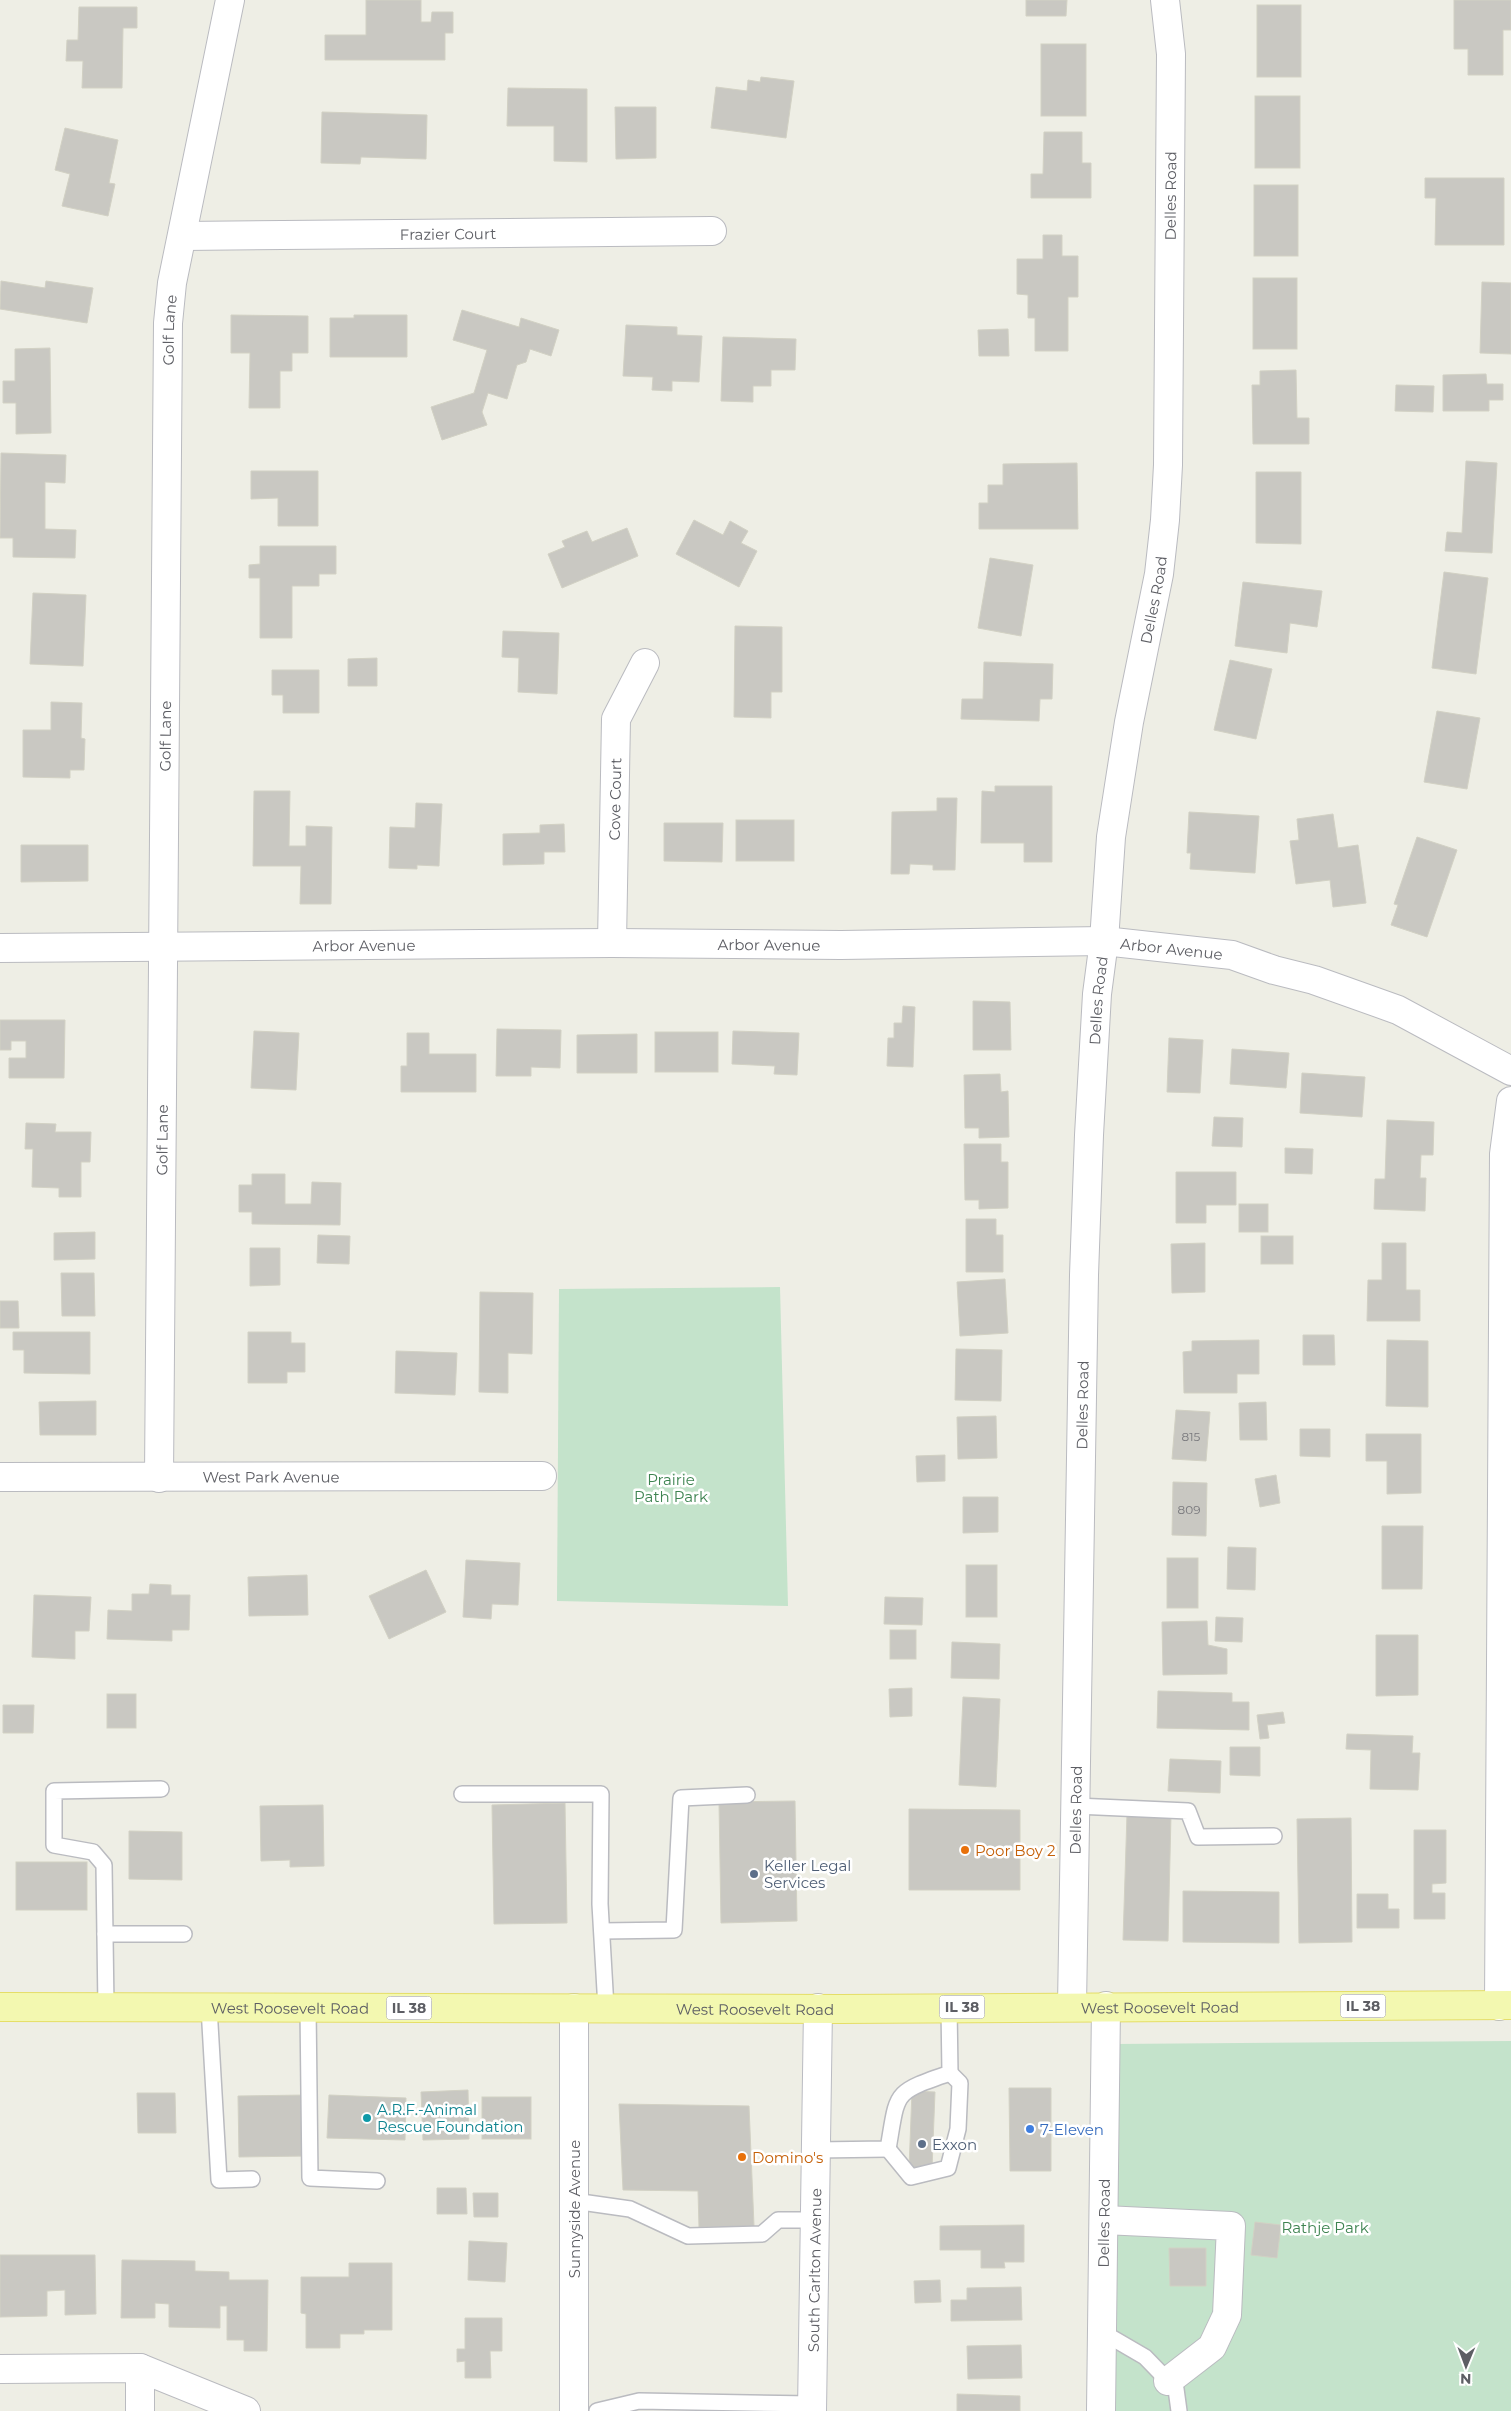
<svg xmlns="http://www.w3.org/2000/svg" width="1511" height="2411" viewBox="0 0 1511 2411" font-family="Montserrat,sans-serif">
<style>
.green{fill:#c4e3cb}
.building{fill:#c9c8c2;stroke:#d2d1c4}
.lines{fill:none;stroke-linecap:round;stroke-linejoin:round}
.lane-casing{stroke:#babbc0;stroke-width:18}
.street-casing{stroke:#babbc0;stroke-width:30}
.secondary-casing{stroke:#babbc2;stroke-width:30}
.primary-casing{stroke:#e5de67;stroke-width:30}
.lane{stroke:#fff;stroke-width:15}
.street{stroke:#fff;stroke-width:28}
.secondary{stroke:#fff;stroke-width:28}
.primary{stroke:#f3f8b0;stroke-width:28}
.food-dot{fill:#e8710a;stroke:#fff;stroke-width:2}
.service-dot{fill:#5c6f8a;stroke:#fff;stroke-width:2}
.culture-dot{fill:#0f9aa8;stroke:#fff;stroke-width:2}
.shop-dot{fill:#3f7fe0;stroke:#fff;stroke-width:2}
.labels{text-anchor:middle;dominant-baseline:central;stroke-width:5;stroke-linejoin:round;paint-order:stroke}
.number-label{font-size:12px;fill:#78787c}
.shield{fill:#fff;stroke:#8e8e92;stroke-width:1}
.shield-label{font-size:14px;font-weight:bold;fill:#5d5e64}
.street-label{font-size:15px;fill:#5d5e64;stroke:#fff}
.park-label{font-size:15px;fill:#3d8350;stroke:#fff}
.food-label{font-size:15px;fill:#c56008;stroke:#fff;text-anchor:start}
.service-label{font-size:15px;fill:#4e5e75;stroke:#fff;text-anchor:start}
.culture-label{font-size:15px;fill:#0d838f;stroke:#fff;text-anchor:start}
.shop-label{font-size:15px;fill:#366cbe;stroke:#fff;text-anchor:start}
</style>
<rect width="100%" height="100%" fill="#eeeee5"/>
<g class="green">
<path d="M780 1287 788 1606 557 1601 559 1289Z"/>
<path d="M1511 2041V2411H1106L1114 2044Z"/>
</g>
<g class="building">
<path d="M366 0H421V22H431L432 12H453V33H445V60H325V35H366Z"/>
<path d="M1026 0H1067L1066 16H1026Z"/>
<path d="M1454 0H1511V30H1503V75H1468V49H1454Z"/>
<rect x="1257" y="5" width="44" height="72"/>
<path d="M79 7H137V28H123L122 88H82L83 61H66L67 40H78Z"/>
<rect x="1041" y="44" width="45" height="72"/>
<path d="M761 77 794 81 786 138 711 128 716 87 747 91 748 80 760 82Z"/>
<path d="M508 88 587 89V162L554 161V126H507Z"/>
<rect x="1255" y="96" width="45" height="72"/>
<path d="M615 107H656V158L616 159Z"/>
<path d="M322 112 427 115 426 159 361 157 360 164 321 163Z"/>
<path d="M65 128 118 140 109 183 115 184 108 216 62 206 70 174 55 170Z"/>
<path d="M1044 132H1082V163H1091V198H1031V174H1043Z"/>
<path d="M1425 178H1504V245H1435L1436 198H1425Z"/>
<rect x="1254" y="185" width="44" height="71"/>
<path d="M1043 235H1062V256H1078V297H1068V351H1035V318H1028V295L1017 294V259H1043Z"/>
<rect x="1253" y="278" width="44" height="71"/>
<path d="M1 281 45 288 46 281 93 288 87 323 0 309Z"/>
<path d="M1482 282 1511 283V354L1480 353Z"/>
<path d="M462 310 519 327 521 318 559 330 551 356 530 349 526 362 517 365 507 399 488 393 482 412 487 425 442 440 431 407 474 393 487 350 453 340Z"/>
<path d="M231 315 308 316V353H292V371H280V408H249L250 353H231Z"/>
<path d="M354 315H407V357H330V318H354Z"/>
<path d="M626 325 677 327V335L702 336 699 382 672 381V391L652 390 653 377 623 376Z"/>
<path d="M1008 329 1009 356H979L978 330Z"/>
<path d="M723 337 796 339 795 370H771V386H753V402L721 401Z"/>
<path d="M50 348 51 433 16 434V403H3V381H15V349Z"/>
<path d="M1296 370 1297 418H1309V444H1253L1252 385H1260V371Z"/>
<path d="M1486 374 1487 384H1503V400H1489V411H1443V375Z"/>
<path d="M1396 385 1434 386 1433 412 1395 411Z"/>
<path d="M1 453 66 455 65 483 45 482V529L76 530 75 558 13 557V538H0Z"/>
<path d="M1466 461 1497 463 1492 553 1445 551 1447 532 1462 533Z"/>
<path d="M1077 463 1078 529H979V503H988V485H1003V464Z"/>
<path d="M251 471H318V526H278V498L251 499Z"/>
<path d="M1256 472H1301V544L1256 543Z"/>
<path d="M694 520 723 535 730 521 748 531 741 543 757 551 739 587 676 554Z"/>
<path d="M627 528 638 556 562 588 548 554 565 547 562 541 587 531 592 542Z"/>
<path d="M260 546H336V574H319V586H292V638H260V578H249V565L260 564Z"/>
<path d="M990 558 1033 565 1021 636 978 628Z"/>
<path d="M1444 572 1488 578 1476 674 1432 668Z"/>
<path d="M1243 582 1322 591 1317 627 1290 623 1287 653 1235 646Z"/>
<path d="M33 593 86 595 83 666 30 664Z"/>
<path d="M735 626 782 627V692H771V718L734 717Z"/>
<path d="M503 631 559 633 557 694 518 692 519 658 502 657Z"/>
<path d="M377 658V686H348V659Z"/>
<path d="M1230 660 1272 669 1256 739 1214 730Z"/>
<path d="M984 662 1053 664 1052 699H1040L1039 721 961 719 962 699H983Z"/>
<path d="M272 670H319V713H283V695H272Z"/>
<path d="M51 702 82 703 81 738 85 739 84 770H70V778L23 777V730H51Z"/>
<path d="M1437 711 1480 718 1467 789 1424 782Z"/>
<path d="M995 786H1052V862H1024V843H981L982 791 995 792Z"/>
<path d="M254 791H290L289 846H306V826L332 827 331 904H300L301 866H253Z"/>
<path d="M937 798H957L955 870H933V865L910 864 909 874H891L892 812 937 811Z"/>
<path d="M416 803 442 804 439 866 417 865V869L389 868 390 827 415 828Z"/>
<path d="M1189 812 1259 816 1255 873 1190 869 1191 853H1187Z"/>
<path d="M1333 814 1338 848 1358 845 1366 903 1333 907 1330 880 1296 884 1290 841 1299 840 1297 819Z"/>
<rect x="736" y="820" width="58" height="41"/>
<path d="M664 823H723L722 862 664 861Z"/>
<path d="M564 824 565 852H544V864L503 865V834L540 833V825Z"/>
<path d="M1417 837 1457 850 1427 937 1391 925 1398 905 1394 904Z"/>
<path d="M21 845H88V881L21 882Z"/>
<path d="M973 1001 1010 1002 1011 1050H973Z"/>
<path d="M903 1006 915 1007 913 1067 887 1066 888 1038H894V1023H902Z"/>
<path d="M0 1020H65L64 1078H9V1058H26V1041H11V1050H0Z"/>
<path d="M497 1029 561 1030 560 1068 531 1067V1076H496Z"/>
<path d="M254 1031 299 1033 296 1090 251 1088Z"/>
<path d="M733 1031 799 1033 797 1075 774 1074 775 1066 732 1064Z"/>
<rect x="655" y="1032" width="63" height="40"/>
<path d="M407 1033H429V1054H476V1092H401V1066H407Z"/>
<path d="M637 1034V1073H577V1035Z"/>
<path d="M1169 1038 1203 1040 1200 1093 1167 1092Z"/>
<path d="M1232 1049 1289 1053 1286 1088 1230 1084Z"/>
<path d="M1302 1073 1365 1077 1362 1117 1300 1113Z"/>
<path d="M1000 1074 1001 1092 1008 1091 1009 1137 979 1138V1128H965L964 1075Z"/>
<path d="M1214 1117 1243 1118 1242 1147 1212 1146Z"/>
<path d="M1387 1120 1434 1122 1433 1155H1421L1420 1178H1426L1425 1211 1374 1209 1375 1179H1385Z"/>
<path d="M26 1123 56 1124 55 1132H91L90 1162H81V1197H59V1188L32 1187 33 1149H25Z"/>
<path d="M964 1144H1001V1162H1008V1208L979 1209V1200H965Z"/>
<path d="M1285 1148 1313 1149 1312 1174 1285 1173Z"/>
<path d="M1176 1172H1236V1205H1206V1223H1176Z"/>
<path d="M252 1174H285V1204H311L312 1182 341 1183 340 1225 252 1224V1212H239V1185H252Z"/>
<rect x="1239" y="1204" width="29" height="28"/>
<path d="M966 1219H996V1235H1003V1272H966Z"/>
<path d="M95 1232V1259L54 1260V1233Z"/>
<path d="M318 1235 350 1236 349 1264 317 1263Z"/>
<rect x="1261" y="1236" width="32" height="28"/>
<path d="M1205 1243V1292L1172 1293 1171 1244Z"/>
<path d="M1382 1243H1406V1290H1420V1321H1367L1368 1280H1382Z"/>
<path d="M250 1248H280V1285L250 1286Z"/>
<path d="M61 1273H94L95 1316H62Z"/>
<path d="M1005 1279 1008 1333 960 1336 957 1282Z"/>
<path d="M480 1292 533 1293 532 1354 508 1353V1393L479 1392Z"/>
<path d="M0 1301H18L19 1328H0Z"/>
<path d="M13 1332H90V1374L24 1373V1350H13Z"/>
<path d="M248 1332H291V1343H305V1372H287V1383H248Z"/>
<path d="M1303 1335H1334L1335 1365H1303Z"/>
<path d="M1259 1340V1374H1237V1393H1184L1183 1352 1192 1351V1341Z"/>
<path d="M1387 1340 1428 1341V1407L1386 1406Z"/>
<path d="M956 1349 1002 1350 1001 1401 955 1400Z"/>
<path d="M396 1351 457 1353 455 1395 395 1393Z"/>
<path d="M96 1401V1435H40L39 1402Z"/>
<path d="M1266 1402 1267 1440H1240L1239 1403Z"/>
<path d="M1176 1410 1210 1412 1206 1461 1172 1459Z"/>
<path d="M996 1416 997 1458 958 1459 957 1417Z"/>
<path d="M1300 1429H1330V1457L1300 1456Z"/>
<path d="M1366 1434H1421V1493L1387 1494V1461H1366Z"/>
<path d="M945 1455V1481L917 1482 916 1456Z"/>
<path d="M1276 1475 1280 1503 1260 1507 1255 1479Z"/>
<path d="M1173 1482 1207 1483 1206 1536 1172 1535Z"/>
<path d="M963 1497H998V1532L963 1533Z"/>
<path d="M1382 1526H1423L1422 1589H1382Z"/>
<path d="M1228 1547 1256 1548 1255 1590 1227 1589Z"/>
<rect x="1167" y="1558" width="31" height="50"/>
<path d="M466 1560 520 1563 518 1605 492 1604 491 1619 463 1617Z"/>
<rect x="966" y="1565" width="31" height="52"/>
<path d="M426 1570 446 1612 389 1639 369 1596Z"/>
<path d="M307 1575 308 1615 249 1616 248 1577Z"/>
<path d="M150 1584 171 1585V1595H190L189 1630H172V1641L107 1639 108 1610 132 1611V1594H149Z"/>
<path d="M34 1595 91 1597 89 1631H75V1659L32 1657Z"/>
<path d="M885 1597 923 1598 922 1625 884 1624Z"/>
<path d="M1216 1617 1243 1618 1242 1642 1215 1641Z"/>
<path d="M1207 1621 1208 1645 1227 1649V1674L1163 1675 1162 1622Z"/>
<rect x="890" y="1630" width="26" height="29"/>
<path d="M1376 1635H1418V1695L1376 1696Z"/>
<path d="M952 1642 1000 1644 999 1679 951 1678Z"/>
<path d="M912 1688V1716L890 1717 889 1689Z"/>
<path d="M1158 1691 1232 1693V1702H1249V1730L1157 1728Z"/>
<rect x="107" y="1694" width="29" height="34"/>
<path d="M963 1697 1000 1699 996 1787 959 1785Z"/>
<path d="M3 1705H34L33 1733H3Z"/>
<path d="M1283 1712 1285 1723 1267 1725 1269 1738 1260 1739 1257 1715Z"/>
<path d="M1347 1734 1413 1736 1412 1753H1420L1418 1790 1370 1789 1371 1750 1346 1749Z"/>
<path d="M1230 1747H1260V1776L1230 1775Z"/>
<path d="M1170 1759 1221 1761 1220 1793 1168 1791Z"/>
<path d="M795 1801 797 1921 721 1923 719 1802Z"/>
<path d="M565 1803 567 1923 494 1924 492 1805Z"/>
<path d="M323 1805 324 1866 290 1867V1860L261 1861 260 1806Z"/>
<path d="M909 1809 1020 1810V1890H909Z"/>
<path d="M1127 1814 1171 1815 1168 1941 1123 1940Z"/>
<path d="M1351 1818 1352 1942 1299 1943 1297 1819Z"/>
<path d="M1414 1830H1446V1883L1432 1884V1893H1445V1919H1414Z"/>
<path d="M129 1831 182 1832V1880L129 1879Z"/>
<rect x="16" y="1862" width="71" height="48"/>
<path d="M1183 1891 1279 1892V1943L1183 1942Z"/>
<path d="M1357 1894H1388V1909H1399V1928H1357Z"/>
<path d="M1009 2088H1051V2171H1010Z"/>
<path d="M468 2090 469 2139 423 2140 421 2092Z"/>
<path d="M912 2091 935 2092 932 2169H909Z"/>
<path d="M137 2093H175L176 2133H138Z"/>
<path d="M306 2095 307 2156 239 2157 238 2096Z"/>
<path d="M329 2095 406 2098 405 2140 327 2138Z"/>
<rect x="482" y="2097" width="49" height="42"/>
<path d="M619 2104 749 2106 754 2226 699 2227 698 2191 623 2190Z"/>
<path d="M437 2188H466L467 2214H437Z"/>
<path d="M473 2193H498V2217H474Z"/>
<path d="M1255 2222 1281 2225 1277 2258 1251 2255Z"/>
<path d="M1024 2225V2262H1004L1005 2268H981V2250H940V2226Z"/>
<path d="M469 2241 507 2243 505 2282 468 2280Z"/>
<path d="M1169 2248H1206V2286H1170Z"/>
<path d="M0 2255H95L96 2314 65 2315V2290L47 2291V2316L0 2317Z"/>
<path d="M122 2260 195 2261V2271L229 2272V2280H268L267 2351H244V2340H227V2306H220V2328L169 2327V2304L155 2303V2318H121Z"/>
<path d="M349 2263H392V2330H364V2334H340V2348H306V2314L301 2313V2277H349Z"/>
<path d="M940 2280 941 2302 915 2303 914 2281Z"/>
<path d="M1021 2287 1022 2320 951 2321V2300H967V2288Z"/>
<path d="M465 2318H502V2351H490L491 2378H465V2361L457 2362V2349H465Z"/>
<path d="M1021 2345 1022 2378 968 2379 967 2346Z"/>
<path d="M957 2394 1020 2396V2411H957Z"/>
</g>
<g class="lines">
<defs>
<g id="lane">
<path d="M462 1794H601L600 1904 606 2008"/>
<path d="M1076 1806 1188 1811 1198 1837 1274 1836"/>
<path d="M602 1931 674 1930 681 1798 747 1795"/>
<path d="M105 1934H184"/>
<path d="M209 2007 219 2180 252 2179"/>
<path d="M308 2007 310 2178 377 2181"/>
<path d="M106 2008 104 1865 93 1852 54 1845V1791L161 1789"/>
<path d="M888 2149 911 2177 948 2168 958 2129 960 2083 950 2073"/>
<path d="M816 2150 888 2149C898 2091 892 2093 950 2073L949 2007"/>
<path d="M574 2201 630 2209 688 2236 762 2234 778 2220H815"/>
<path d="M1102 2332 1145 2357 1176 2389 1179 2411"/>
<path d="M597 2411 639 2401 812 2404"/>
</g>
<g id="street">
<path id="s1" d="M183 236 712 231"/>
<path id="s2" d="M612 943 616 719 645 663"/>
<path id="s3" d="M0 948 612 943 841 945 1104 941 1232 955 1274 970 1314 980 1398 1010 1511 1071"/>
<path id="s4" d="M0 1477 542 1476"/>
<path id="s5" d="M159 1478 168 323 172 283 230 0"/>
<path id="s6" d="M1072 2006 1084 1275 1089 1135 1097 994 1104 941 1111 837 1129 722 1159 574 1165 520 1168 465 1171 54 1165 0"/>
<path d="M1499 2006 1504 1154 1511 1101"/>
<path d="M1104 2220 1231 2226 1227 2315 1212 2347 1168 2381"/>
<path d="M0 2369 140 2368 246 2411"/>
<path d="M140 2411V2368"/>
<path d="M574 2411V2008"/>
<path id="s7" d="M1101 2411 1106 2006"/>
</g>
<g id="secondary">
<path id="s8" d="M812 2411 818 2008"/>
</g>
<g id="primary">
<path id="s9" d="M0 2007 840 2009 1511 2005"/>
</g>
</defs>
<use href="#lane" class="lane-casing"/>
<use href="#street" class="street-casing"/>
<use href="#secondary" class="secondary-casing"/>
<use href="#primary" class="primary-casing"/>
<use href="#lane" class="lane"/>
<use href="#street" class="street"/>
<use href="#secondary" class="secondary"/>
<use href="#primary" class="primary"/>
</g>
<g class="food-dot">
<circle cx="965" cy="1850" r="5"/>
<circle cx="742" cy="2157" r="5"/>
</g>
<g class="service-dot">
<circle cx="754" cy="1874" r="5"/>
<circle cx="922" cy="2144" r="5"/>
</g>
<circle class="culture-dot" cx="367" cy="2118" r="5"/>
<circle class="shop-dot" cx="1030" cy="2129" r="5"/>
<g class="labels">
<g class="number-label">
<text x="1191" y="1436">815</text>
<text x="1189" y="1509">809</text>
</g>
<g class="shield">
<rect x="1340.5" y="1994.5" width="45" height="23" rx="4"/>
<rect x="939.5" y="1995.5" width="45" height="23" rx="4"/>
<rect x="386.5" y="1996.5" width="45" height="23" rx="4"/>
</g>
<g class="shield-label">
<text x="1363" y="2006">IL 38</text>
<text x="962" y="2007">IL 38</text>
<text x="409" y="2008">IL 38</text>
</g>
<g class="street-label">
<text stroke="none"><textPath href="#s6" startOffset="1816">Delles Road</textPath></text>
<text stroke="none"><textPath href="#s1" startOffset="265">Frazier Court</textPath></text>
<text stroke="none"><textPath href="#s5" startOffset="1148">Golf Lane</textPath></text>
<text stroke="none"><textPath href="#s6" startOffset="1411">Delles Road</textPath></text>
<text stroke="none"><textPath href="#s5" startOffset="742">Golf Lane</textPath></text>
<text stroke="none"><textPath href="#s2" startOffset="144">Cove Court</textPath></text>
<text stroke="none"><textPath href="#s3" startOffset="769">Arbor Avenue</textPath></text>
<text stroke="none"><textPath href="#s3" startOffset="364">Arbor Avenue</textPath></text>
<text stroke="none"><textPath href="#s3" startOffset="1172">Arbor Avenue</textPath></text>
<text stroke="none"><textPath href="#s6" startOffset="1006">Delles Road</textPath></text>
<text stroke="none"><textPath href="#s5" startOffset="338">Golf Lane</textPath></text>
<text stroke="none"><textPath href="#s6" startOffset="601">Delles Road</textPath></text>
<text stroke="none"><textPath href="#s4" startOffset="271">West Park Avenue</textPath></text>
<text stroke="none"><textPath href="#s6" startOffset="196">Delles Road</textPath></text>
<text stroke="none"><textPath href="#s9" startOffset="1160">West Roosevelt Road</textPath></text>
<text stroke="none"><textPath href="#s9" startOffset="290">West Roosevelt Road</textPath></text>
<text stroke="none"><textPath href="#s9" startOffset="755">West Roosevelt Road</textPath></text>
<text transform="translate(574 2209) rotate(-90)">Sunnyside Avenue</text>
<text stroke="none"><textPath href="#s7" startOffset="188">Delles Road</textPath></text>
<text stroke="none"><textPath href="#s8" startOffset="141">South Carlton Avenue</textPath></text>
</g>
<g class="park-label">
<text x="671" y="1479">Prairie<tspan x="671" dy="17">Path Park</tspan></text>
<text x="1325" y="2227">Rathje Park</text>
</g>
<g class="food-label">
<text x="975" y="1850">Poor Boy 2</text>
<text x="752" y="2157">Domino's</text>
</g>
<g class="service-label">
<text x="764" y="1865">Keller Legal<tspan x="764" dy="17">Services</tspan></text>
<text x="932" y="2144">Exxon</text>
</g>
<g class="culture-label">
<text x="377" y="2109">A.R.F.-Animal<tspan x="377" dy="17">Rescue Foundation</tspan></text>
</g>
<g class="shop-label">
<text x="1040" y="2129">7-Eleven</text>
</g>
</g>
<g transform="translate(1466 2366) rotate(181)" stroke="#ffffff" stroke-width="4" paint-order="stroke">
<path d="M0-4L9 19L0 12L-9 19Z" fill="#5d5e64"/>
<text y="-8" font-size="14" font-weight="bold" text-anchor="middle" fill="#5d5e64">N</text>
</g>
</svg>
